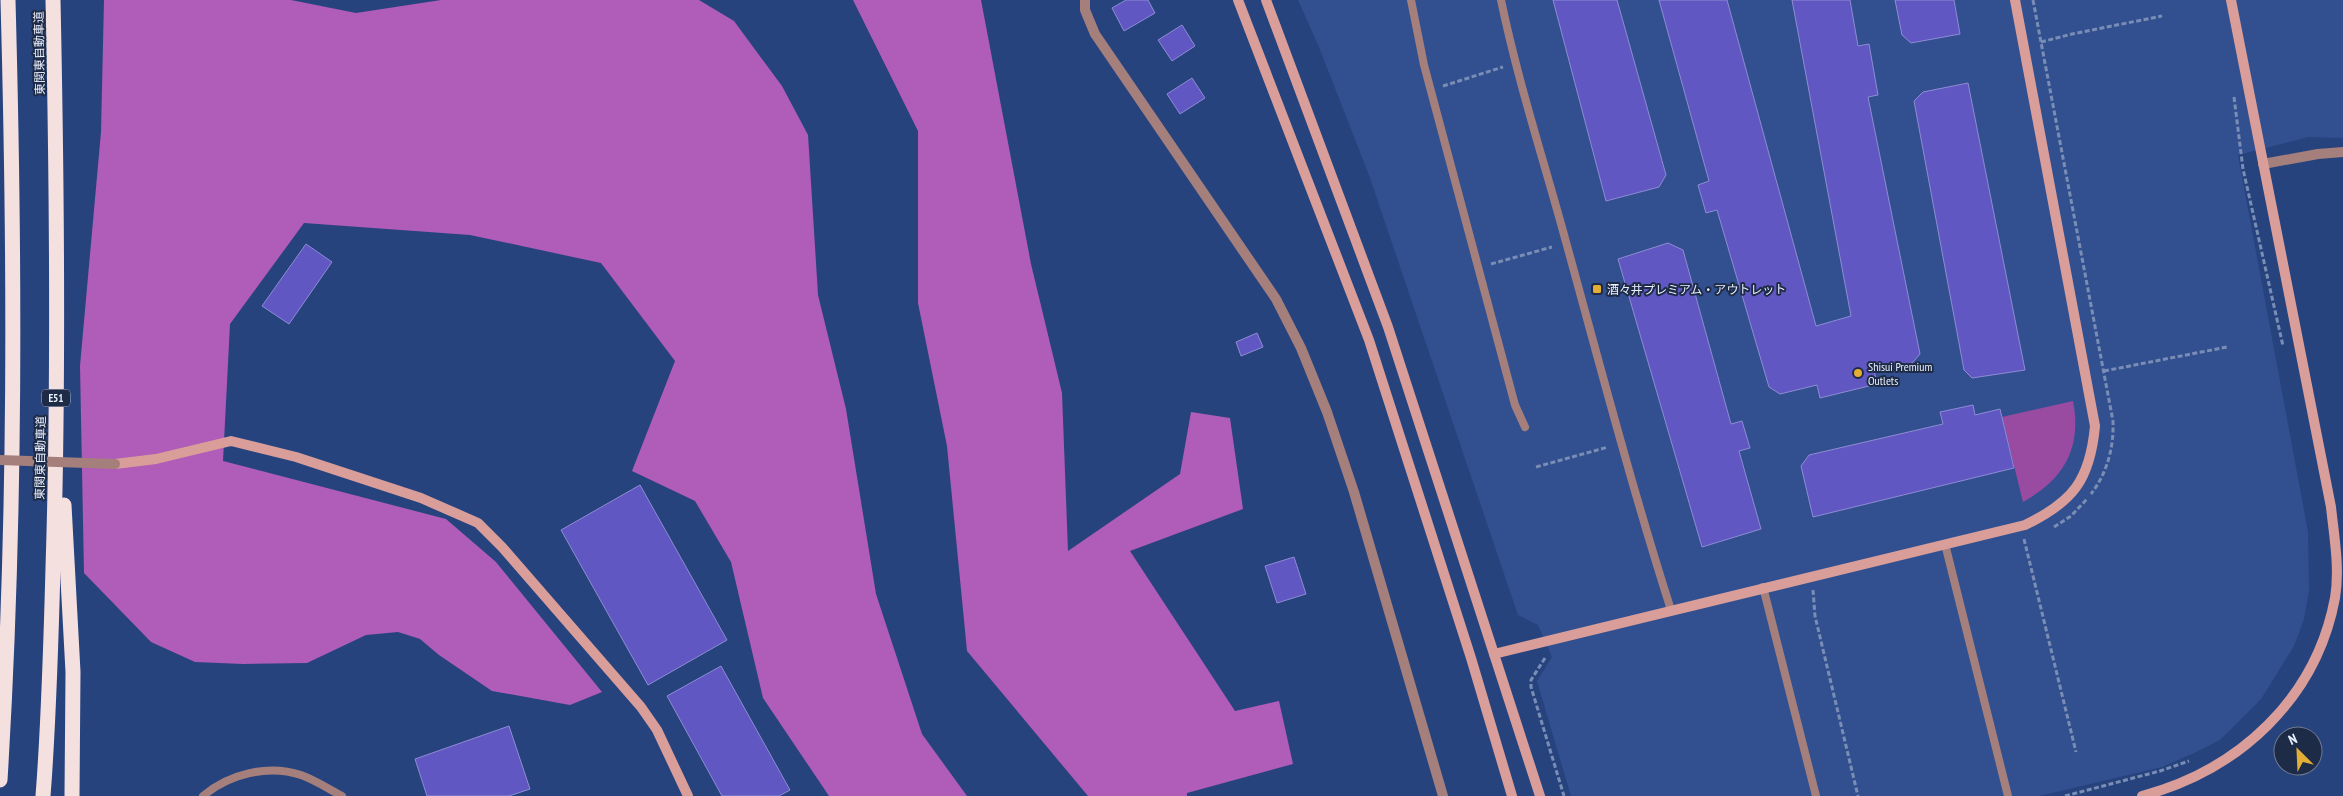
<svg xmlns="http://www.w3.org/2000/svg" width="2343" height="796" viewBox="0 0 2343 796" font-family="'PT Sans Narrow','Noto Sans JP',sans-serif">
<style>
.built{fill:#325090}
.green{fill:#994ba1}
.forest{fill:#b05cb9}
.building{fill:#6157c2;stroke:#8d8cd4}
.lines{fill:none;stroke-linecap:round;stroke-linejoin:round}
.path{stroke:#7a8db5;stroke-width:3;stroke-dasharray:5 2.5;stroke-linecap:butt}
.lane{stroke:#a57f7c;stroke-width:8}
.street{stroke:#a57f7c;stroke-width:10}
.secondary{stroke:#d99e99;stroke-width:10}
.highway{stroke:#f4e0df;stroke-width:15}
.street-bridge{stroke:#a57f7c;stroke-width:10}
.poi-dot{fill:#e3ae35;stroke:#1e2b46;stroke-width:2}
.labels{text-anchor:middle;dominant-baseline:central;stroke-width:4;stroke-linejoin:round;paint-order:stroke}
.shield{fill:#1e2b46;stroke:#acb5c8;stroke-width:1}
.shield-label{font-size:11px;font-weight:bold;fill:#e9f0ff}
.street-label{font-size:12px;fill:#e9f0ff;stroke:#1e2b46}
.poi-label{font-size:12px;fill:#e9f0ff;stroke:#1e2b46;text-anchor:start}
</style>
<rect width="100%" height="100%" fill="#27437e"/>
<path class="built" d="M1298 0H2343V138L2308 137 2238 155 2308 532 2309 590 2304 619 2294 646 2261 699 2220 740 2194 753 2162 767 2039 796H1571L1537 681 1552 657 1538 625 1518 615 1369 175 1319 47Z"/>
<path class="green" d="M2073 401C2082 448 2064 479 2023 502L2002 417Z"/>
<g class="forest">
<path d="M104 0H291L356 13 441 0H699L734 21 782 86 808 135 818 295 846 409 876 594 922 734 967 796H829L763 698 731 562 695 501 632 471 675 361 601 263 470 235 304 223 230 324 223 461 446 519 496 562 602 692 570 705 492 691 439 655 420 639 398 632 366 635 307 663 243 664 195 662 151 642 84 573 80 366 101 132Z"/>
<path d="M853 0H981L1031 264 1062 393 1068 551 1180 474 1191 412 1230 418 1243 509 1130 551 1235 711 1279 701 1293 764 1187 793V796H1088L967 651 947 446 918 303V131Z"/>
</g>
<g class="building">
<path d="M1126 0H1148L1155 13 1124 31 1112 8Z"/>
<path d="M1553 0H1617L1666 175 1659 187 1606 201Z"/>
<path d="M1659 0H1727L1816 326 1851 316 1792 0H1850L1858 46 1869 44 1878 95 1868 97 1920 354 1912 363 1874 370 1877 384 1820 398 1817 385 1780 394 1769 387 1717 210 1706 213 1698 185 1709 181Z"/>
<path d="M1895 0H1954L1960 34 1911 43 1902 35Z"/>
<path d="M1182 25 1195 46 1172 61 1158 40Z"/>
<path d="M1192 78 1205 98 1180 114 1167 94Z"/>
<path d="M1968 83 2025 370 1972 378 1964 370 1914 101 1923 92Z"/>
<path d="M1668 243 1683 250 1731 424 1742 421 1750 448 1739 451 1761 529 1702 547 1618 259Z"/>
<path d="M306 244 332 262 289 324 262 306Z"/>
<path d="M1257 333 1263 347 1241 356 1236 342Z"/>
<path d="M1973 405 1975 415 2000 409 2014 468 1813 517 1801 466 1809 455 1943 424 1940 412Z"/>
<path d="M640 485 727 640 648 685 561 530Z"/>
<path d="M1294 557 1306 594 1277 603 1265 566Z"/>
<path d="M721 666 790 790 779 796H722L667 696Z"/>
<path d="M509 726 530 789 509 796H427L415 759Z"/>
</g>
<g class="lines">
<g class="path">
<path d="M2033 0 2113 421C2114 448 2107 473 2091 494"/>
<path d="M2041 42 2072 34 2162 16"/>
<path d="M1443 86 1503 67"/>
<path d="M2234 97 2243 169 2283 346"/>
<path d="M1491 264 1552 247"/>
<path d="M2104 371 2227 347"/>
<path d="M1536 467 1608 447"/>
<path d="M2054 527 2071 516 2087 499"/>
<path d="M2024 539 2076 752"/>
<path d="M1813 590 1815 616 1858 796"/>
<path d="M1545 658 1531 680V687L1564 796"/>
<path d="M2065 796 2160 771 2189 761"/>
</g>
<g class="lane">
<path d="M1411 0 1424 65 1515 405 1525 427"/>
<path d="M1501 0C1518 82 1544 161 1566 242 1600 365 1632 488 1671 610"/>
<path d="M1945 544 2008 796"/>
<path d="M1763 587 1816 796"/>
<path d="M203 796C229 774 268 764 301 775 315 780 329 789 342 796"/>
</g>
<g class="street">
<path d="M1085 0V10L1095 34 1276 299 1301 348 1327 412 1354 492 1443 796"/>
<path d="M2263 164 2318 154 2343 152"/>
</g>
<g class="secondary">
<path d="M1238 0 1369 340 1471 658 1512 796"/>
<path d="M1266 0 1388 327 1540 796"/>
<path d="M115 464 156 459 231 441 296 457 421 498 478 523 502 547 641 707 657 730 688 796"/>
<path d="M1494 654 2025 525C2073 502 2090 480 2095 426L2015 0"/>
<path d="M2142 796C2239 770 2316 699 2335 598 2340 568 2334 536 2331 507L2231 0"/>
</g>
<g class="highway">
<path d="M64 505 73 672 72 796"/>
<path d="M0 780C16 520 15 260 8 0"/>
<path d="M43 796C49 720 51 644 53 568 59 379 57 189 53 0"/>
</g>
<path class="street-bridge" d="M0 460 115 464"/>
</g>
<g class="poi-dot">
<rect x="1592" y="284" width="10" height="10" rx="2.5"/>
<circle cx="1858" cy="373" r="5"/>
</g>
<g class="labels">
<rect class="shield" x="42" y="389.5" width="28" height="17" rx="4"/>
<g class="shield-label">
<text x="56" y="398">E51</text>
</g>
<g class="street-label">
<text transform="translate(39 53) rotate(-91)">東関東自動車道</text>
<text transform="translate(40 458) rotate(-89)">東関東自動車道</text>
</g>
<g class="poi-label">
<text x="1607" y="289">酒々井プレミアム・アウトレット</text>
<text x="1868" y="366">Shisui Premium<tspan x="1868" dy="14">Outlets</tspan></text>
</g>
</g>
<g transform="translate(2298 751) rotate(336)"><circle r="24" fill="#1e2b46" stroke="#6f7a90"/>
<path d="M0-4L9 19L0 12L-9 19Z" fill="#e3ae35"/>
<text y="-8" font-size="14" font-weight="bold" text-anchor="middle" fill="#e9f0ff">N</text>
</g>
</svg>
